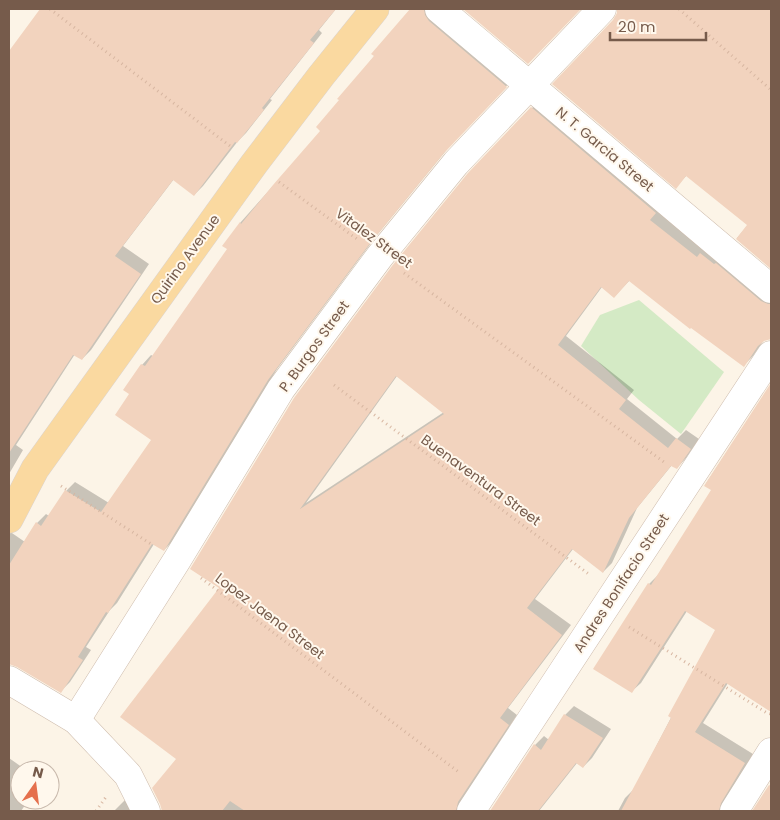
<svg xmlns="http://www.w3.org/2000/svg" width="780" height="820" viewBox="0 0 780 820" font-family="Poppins,sans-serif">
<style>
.green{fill:#d4eac5}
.shadow{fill:#0003;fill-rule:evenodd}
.building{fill:#f2d3be;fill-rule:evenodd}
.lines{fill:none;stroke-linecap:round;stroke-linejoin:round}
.minor-casing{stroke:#cebcad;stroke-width:29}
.major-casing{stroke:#dbd4d0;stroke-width:29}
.path{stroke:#d7b6a1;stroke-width:3;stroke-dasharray:1 4;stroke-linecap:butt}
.minor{stroke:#fff;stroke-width:28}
.major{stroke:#fad9a0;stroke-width:28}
.labels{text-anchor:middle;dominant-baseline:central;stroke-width:4;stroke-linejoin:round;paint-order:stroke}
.street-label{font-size:14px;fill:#765b4b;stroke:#fff8ed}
</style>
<rect width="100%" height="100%" fill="#fcf4e7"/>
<path class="green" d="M639 300 724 372 681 434 639 400 581 346 600 315Z"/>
<g class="shadow">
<path d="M41 9H336L319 30 322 33 270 99 272 100 246 133 238 141 203 186 194 195 174 179 123 246 149 264 91 350 82 359 75 354 16 445 23 450 9 474V53Z"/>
<path d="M411 9H436L515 77 453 142 377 235 277 369 173 541 164 550 154 544 117 603 110 610 86 647 91 650 70 682 61 691 9 659V531L25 542 37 523 46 514 49 516 66 491 75 482 109 503 153 440 131 393 125 389 142 365 151 355 153 356 228 249 240 223 322 131 340 100 375 55 373 54Z"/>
<path d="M465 9H579L528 62Z"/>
<path d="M618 9H771V267L737 238 748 225 687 175 676 187 615 20 618 13Z"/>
<path d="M541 99 771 293V338L764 340 753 356 744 365 630 280 614 297 602 287 566 336 634 390 627 399 677 439 686 430 699 439 686 458 677 468 672 465 637 508 612 563 603 572 573 549 535 599 571 625 508 708 517 715 467 792 464 801 468 811H163L161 804 177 759 221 588 532 108ZM397 376 444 412 306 503Z"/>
<path d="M771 385V707L764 706 728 683 703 723 753 754 730 792 731 811H618L625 798 634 789 717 629 687 611 641 683 631 692 649 584 658 575 713 490 705 485Z"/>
<path d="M574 706 611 729 592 758 583 767 577 763 539 811H491L535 745 544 736 549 740 565 715Z"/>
<path d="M9 758 26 770H20V787L15 793 20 796V800H26L28 801 21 811H9Z"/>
<path d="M127 798 144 811H114Z"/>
</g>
<g class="building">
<path d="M40 9H336L310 40 314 43 262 108 264 110 237 143 235 142 194 196 173 180 115 256 141 274 82 360 73 355 9 453V51Z"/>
<path d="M410 9H424L425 15 429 21 507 87 444 153 368 246 268 380 164 551 152 544 108 613 106 612 78 657 83 660 61 693 17 667 9 664V565L36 522 41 526 65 490 101 512 151 440 115 415 129 394 123 390 141 364 145 366 227 249 222 246 240 222 241 224 273 185 320 131 316 127 339 100 337 99 374 56 371 54Z"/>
<path d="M463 9H581L528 64Z"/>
<path d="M617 9H771V269L736 239 747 225 686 176 676 189 552 84 613 20 617 13Z"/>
<path d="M531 107 656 213 650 220 697 257 700 253 714 264 716 263 761 301 768 304H771V339L764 341 758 346 744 367 691 328 690 329 629 281 614 298 601 287 558 345 626 400 619 409 668 448 676 438 691 449 677 469 671 466 629 518 603 573 572 549 527 608 562 635 500 718 509 725 458 802 456 811H245L230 801 222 811H162L160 804 152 788 176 759 120 717 219 588 190 569 294 398 392 266 468 173ZM396 376 444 414 300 509Z"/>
<path d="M771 383V712L726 683 695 732 745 763 721 803 719 811H621L671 718 668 716 715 630 685 611 632 693 593 669 648 583 651 585 711 490 704 486Z"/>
<path d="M564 714 603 738 583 768 576 763 538 811H490L534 744 541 750Z"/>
<path d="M769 785 771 786V811H752Z"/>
</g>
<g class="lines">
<defs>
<g id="minor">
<path d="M439 9 771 289"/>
<path d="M9 680 76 720 128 775 146 811"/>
<path d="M76 720 177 560 281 389 380 256 456 163 602 9"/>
<path d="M471 811 771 355"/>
<path d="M734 811 771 752"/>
</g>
<path id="major" d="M9 519 35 469 254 164 321 76 375 9"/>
</defs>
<use href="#minor" class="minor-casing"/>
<use href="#major" class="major-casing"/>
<g class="path">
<path d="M50 9 230 146"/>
<path d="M679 9 771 90"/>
<path d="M279 182 357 239"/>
<path d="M404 273 664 462"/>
<path d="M334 385 590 575"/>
<path d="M61 486 151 544"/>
<path d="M201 578 460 773"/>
<path d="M629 627 767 713 771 714"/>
<path d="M96 811 106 797"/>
</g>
<use href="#minor" class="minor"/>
<use href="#major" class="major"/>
</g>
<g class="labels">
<g class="street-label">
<text transform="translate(605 149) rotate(40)">N. T. Garcia Street</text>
<text transform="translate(374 238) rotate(36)">Vitalez Street</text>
<text transform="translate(185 259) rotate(-54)">Quirino Avenue</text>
<text transform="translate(314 346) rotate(-54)">P. Burgos Street</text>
<text transform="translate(481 480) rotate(36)">Buenaventura Street</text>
<text transform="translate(621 583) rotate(-57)">Andres Bonifacio Street</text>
<text transform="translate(270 616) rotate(37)">Lopez Jaena Street</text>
</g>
</g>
<rect width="780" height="820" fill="none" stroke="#765b4b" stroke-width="20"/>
<g transform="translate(35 785) rotate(14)"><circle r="24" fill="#fff8ed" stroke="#c8b9ac"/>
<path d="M0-4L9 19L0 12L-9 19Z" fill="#e5704d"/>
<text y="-8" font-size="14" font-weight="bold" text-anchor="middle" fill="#765b4b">N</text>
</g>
<path d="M610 32v8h96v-8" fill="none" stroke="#765b4b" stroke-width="2.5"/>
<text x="618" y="32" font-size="15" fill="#765b4b" stroke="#fff8ed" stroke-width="4" paint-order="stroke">20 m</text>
</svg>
